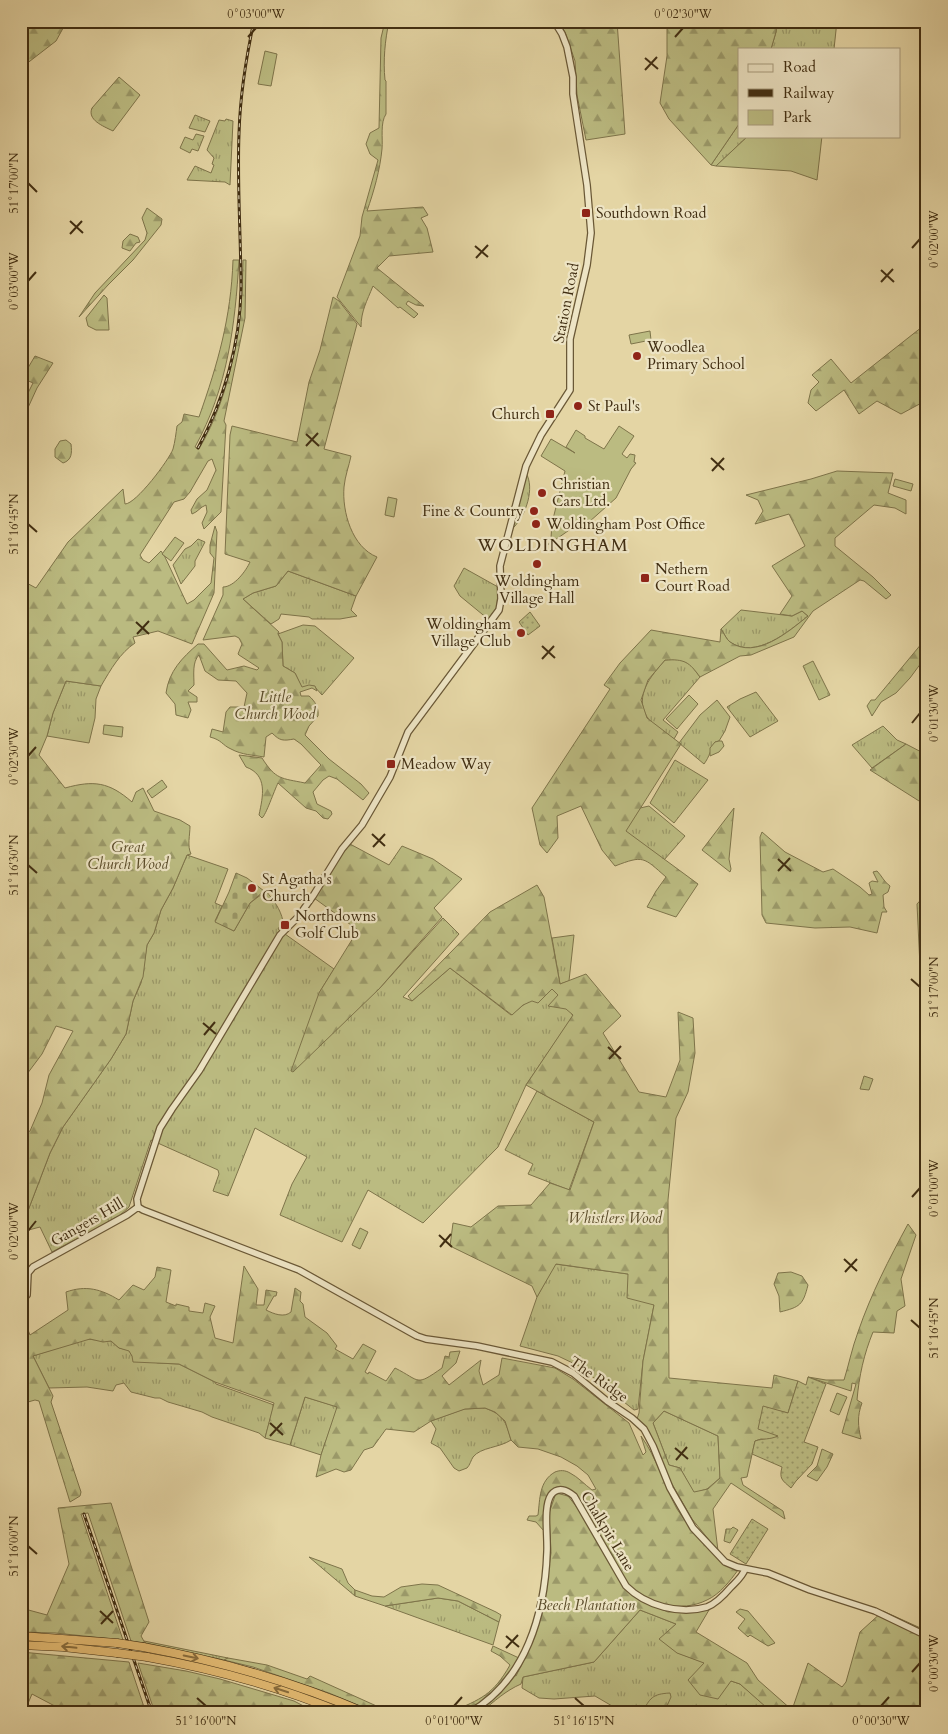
<svg xmlns="http://www.w3.org/2000/svg" width="948" height="1734" viewBox="0 0 948 1734" font-family="Cardo,serif">
<style>
.grass{fill:url(#grass-tufts);stroke:#7e744a}
.forest{fill:url(#forest-firs);stroke:#7e744a;fill-rule:evenodd}
.cemetery{fill:url(#cemetery-stones);stroke:#7e744a}
.park{fill:#bbbb81;stroke:#7e744a}
.garden{fill:url(#garden-dots);stroke:#7e744a}
.lines{fill:none;stroke-linecap:round;stroke-linejoin:round}
.tertiary-casing{stroke:#6a5836;stroke-width:8}
.motorway-casing{stroke:#412e12;stroke-width:9}
.tertiary{stroke:#ede4c4;stroke-width:5.5}
.motorway{stroke:#e2ba72;stroke-width:8}
.rail-casing{stroke:#412e12;stroke-width:3}
.rail{stroke:#ede4c4;stroke-width:1;stroke-dasharray:4;stroke-linecap:butt}
.motorway-bridge-casing{stroke:#412e12;stroke-width:9;stroke-linecap:butt}
.motorway-bridge{stroke:#e2ba72;stroke-width:8}
.oneway{stroke:#896d3d}
.ticks{fill:none;stroke:#412e12;stroke-width:2}
.poi-dot{fill:#8f2418;stroke:#ede4c4;stroke-width:2}
.labels{text-anchor:middle;dominant-baseline:central;stroke-width:4.5;stroke-linejoin:round;paint-order:stroke}
.poi-label{font-size:15px;fill:#412e12;stroke:#ede4c4;text-anchor:start}
.street-label{font-size:15px;fill:#412e12;stroke:#ede4c4}
.park-label{font-size:15px;font-style:italic;fill:#594a28;stroke:#ede4c4}
.quarter-label{font-size:18px;letter-spacing:1px;fill:#412e12;stroke:#ede4c4}
.neatline{fill:none;stroke:#412e12;stroke-width:2}
.ticks-label{font-size:12px;text-anchor:middle;fill:#412e12}
</style>
<defs>
<pattern id="grass-tufts" width="24" height="20" patternUnits="userSpaceOnUse" patternTransform="scale(1.25)"><rect width="24" height="20" fill="#bbbb81"/><path d="M3 7l-1-3M5 7V3M7 7l1-3M15 17l-1-3M17 17v-4M19 17l1-3" fill="none" stroke="#9a9868"/></pattern>
<pattern id="forest-firs" width="22" height="20" patternUnits="userSpaceOnUse" patternTransform="scale(1.25)"><rect width="22" height="20" fill="#bbbb81"/><path d="M5 1l3.5 6h-7zM16 11l3.5 6h-7z" fill="#9a9868"/></pattern>
<pattern id="cemetery-stones" width="16" height="16" patternUnits="userSpaceOnUse" patternTransform="scale(1.25)"><rect width="16" height="16" fill="#bbbb81"/><path d="M2 7V4a2 2 0 0 1 4 0v3zM10 15v-3a2 2 0 0 1 4 0v3z" fill="#9a9868"/></pattern>
<pattern id="garden-dots" width="8" height="8" patternUnits="userSpaceOnUse" patternTransform="scale(1.25)"><rect width="8" height="8" fill="#bbbb81"/><path d="M2 2h.1M6 6h.1" fill="none" stroke="#9a9868" stroke-width="1.8" stroke-linecap="round"/></pattern>
</defs>
<rect width="100%" height="100%" fill="#e4d5a4"/>
<filter id="stains"><feTurbulence type="fractalNoise" baseFrequency=".004" numOctaves="4"/><feColorMatrix values="0 0 0 0 .2 0 0 0 0 .09 0 0 0 0 .02 0 0 0 .5 -.17"/></filter>
<radialGradient id="worn" r=".72"><stop offset=".6" stop-color="#630" stop-opacity="0"/><stop offset="1" stop-color="#630" stop-opacity=".3"/></radialGradient>
<g class="grass">
<path d="M777 21H837L834 49H771L776 32Z"/>
<path d="M195 115 210 121 205 132 189 128Z"/>
<path d="M226 119 233 121 230 185 225 182 187 180 195 166 211 173 214 165 212 164 214 158 207 150 219 120 225 121Z"/>
<path d="M739 124V136H748L716 166 711 165Z"/>
<path d="M196 134 204 136 198 151 192 149 190 153 180 148 185 137 193 140Z"/>
<path d="M526 473C535 488 526 515 514 527H513Z"/>
<path d="M198 539 205 542 195 561V566L181 584 173 565 185 549 191 546Z"/>
<path d="M464 568 498 587 497 607 488 619 460 596 454 586Z"/>
<path d="M288 571 356 596 351 610 357 616 340 619H312L309 617 281 614 279 619 271 624 243 599 253 593 276 586Z"/>
<path d="M741 610 792 616 802 611 808 616C789 631 756 660 730 642 726 639 724 633 721 629Z"/>
<path d="M303 625 315 626 354 658 322 695 314 686 302 688 295 673 283 666 282 642 278 634Z"/>
<path d="M680 659 691 665 700 677 663 720 678 732 674 739C667 734 651 724 647 717 634 695 651 676 665 660Z"/>
<path d="M813 661 830 695 819 700 803 666Z"/>
<path d="M66 681 101 686 96 699 95 718 89 743 47 736 53 713Z"/>
<path d="M756 692 778 721 750 737 727 707 740 699Z"/>
<path d="M717 700 730 717 725 731 719 741 715 742C710 750 710 756 704 764L679 743 700 715Z"/>
<path d="M883 726 897 740 906 744 872 768 852 745Z"/>
<path d="M675 760 708 780 674 823 650 803Z"/>
<path d="M649 806 685 836 664 860 625 831 640 808Z"/>
<path d="M187 855 228 869 215 903 222 906 215 921 234 931 250 903 266 891C274 901 280 908 283 921L278 929 334 969 319 993 379 989 443 918 459 934 403 997 412 1001 450 968 511 1015 543 989 557 988 573 1016 526 1085 498 1147 423 1223 368 1190 342 1242 280 1215 292 1184 307 1157 255 1128 228 1196 213 1191 219 1174 218 1170 151 1140 129 1207 118 1217 52 1252 40 1227 21 1232 24 1221 50 1153 63 1127 111 1059 126 1034 133 1001 141 983 147 945 154 933 161 910 173 888Z"/>
<path d="M574 935 569 981 560 984 552 938Z"/>
<path d="M537 1091 594 1122 569 1190 528 1174 533 1164 505 1150Z"/>
<path d="M555 1264 628 1274 654 1305 643 1361 638 1409 634 1410 579 1366 558 1356 520 1346 537 1297Z"/>
<path d="M85 1339 111 1341 119 1348 129 1350 132 1356 158 1363 179 1364 215 1382 216 1384 274 1405 265 1438 259 1433 212 1417 202 1412 168 1402 160 1398H155L131 1392 124 1383 116 1385 113 1391 87 1387 49 1388 33 1356Z"/>
<path d="M305 1397 338 1407 321 1455 290 1445Z"/>
<path d="M485 1408C504 1415 506 1422 511 1440 499 1448 481 1447 473 1457 471 1460 470 1465 467 1468L459 1471 454 1468 440 1448 431 1443 436 1429 431 1421 464 1409Z"/>
<path d="M664 1411 718 1436 720 1478 707 1489 694 1493 680 1468 669 1465 653 1423Z"/>
<path d="M733 1527 738 1530 730 1543 724 1541 726 1529H731Z"/>
<path d="M309 1557 342 1569 348 1583 355 1590V1596Z"/>
<path d="M438 1598 458 1601 499 1622 493 1645 385 1606Z"/>
<path d="M640 1610 676 1624 660 1639 678 1653 705 1663 731 1681 740 1684 768 1708 763 1713H624L595 1696 554 1699 539 1698 522 1688 523 1677 594 1662Z"/>
<path d="M144 1641 228 1658 224 1660 146 1643Z"/>
</g>
<g class="forest">
<path d="M21 21H67L56 41 21 68Z"/>
<path d="M385 21H389C385 41 383 60 385 80L386 81V114C380 123 383 138 382 149 380 170 374 191 367 211L423 207 428 215 421 218 427 228 433 252 389 256 377 268 424 306 416 305 408 301 406 304 418 314 414 318 400 307 398 308 373 286C367 301 361 311 361 327L337 297 360 236 362 217 378 160 370 154 366 144 370 133 379 128 381 38Z"/>
<path d="M558 21H617L625 134 586 140 577 95 575 61 565 32Z"/>
<path d="M667 21H777L776 32 771 49H739V124L711 165 669 119 660 103 667 56Z"/>
<path d="M119 77 140 95 113 131C103 126 87 120 92 108Z"/>
<path d="M147 208 162 219 161 225 133 260 108 285 79 317 95 293 145 240 147 233 142 218Z"/>
<path d="M130 234 138 237 140 242 136 243 130 251 122 248 123 241Z"/>
<path d="M233 260H239C235 325 228 387 195 447L199 449C232 393 242 325 243 260H246L245 318 224 421 226 425 221 512 204 529 202 523 207 512 206 505C200 507 198 512 192 514L191 510 197 499 207 490 216 470 212 459 208 461 190 492 184 499 174 502 140 555 143 560 149 563 161 551 165 557 187 604 194 600 211 583 214 558 210 553V545L215 526 217 532 214 593 192 644 158 631 133 637 135 643C120 653 111 669 101 686L66 681 53 713 47 736 39 755 65 788C94 780 109 782 132 802L136 792 143 788 154 811 180 820 190 826C190 835 187 846 191 854L187 855 173 888 161 910 154 933 147 945 143 977 133 1001 126 1034 111 1059 63 1127 50 1153 21 1229V1136L30 1131 42 1103 49 1075 73 1031 56 1026 42 1054 21 1082V580L36 588 68 542 123 489 125 504C136 504 169 460 173 449 175 442 176 433 177 426L182 422 184 414 199 417C218 363 231 318 233 260Z"/>
<path d="M104 295 107 298 109 330H96L88 326 86 318Z"/>
<path d="M333 297 339 301 357 324 324 449 351 456C349 466 345 476 344 487 342 512 352 547 377 557L356 596 288 571 276 586 253 593 243 599 279 632 278 634 282 642 283 666 295 673 302 687 309 685 315 686 317 691 312 688 300 692 301 696H309C315 701 319 708 318 716L309 726 305 735 329 759 361 784 369 793 363 800 337 779 329 776 323 780 313 792 317 804 331 811 332 814 328 819 323 818 316 811 306 808 278 783C274 791 266 815 262 818L259 815C263 796 268 775 246 767L239 755 262 758C276 780 281 778 305 783L321 765 301 744 294 739C283 741 280 741 272 733L266 737 264 757C253 755 242 755 231 749 222 745 222 740 210 737L212 729 223 732 226 712 230 707H244L247 693 236 681 218 680 205 671 199 655C192 662 194 675 194 685L188 691 197 697V702H188L191 710 188 718 176 715 175 704 166 693C169 671 182 658 198 644H204L227 670 244 666 257 670 259 668 239 655 238 654 242 644 239 638 235 636 203 640 223 595V587C234 587 246 571 250 562L225 554 230 435 232 426 297 442 309 382 320 350Z"/>
<path d="M927 323V349L924 353 927 357V380L922 385 927 394V400L901 414 877 401 859 414 844 390 816 411 808 403 811 390 819 382 812 375 831 359 851 383Z"/>
<path d="M35 356 53 363 37 388 21 423V407L33 383 22 378Z"/>
<path d="M66 440 71 444C72 453 72 460 63 463L55 457V449L60 441Z"/>
<path d="M837 471 893 473 888 493 906 500V514L895 508 874 505 835 538V546L873 577 891 595 886 599 864 581 860 580 813 611 794 637 751 655 740 656 700 677C689 662 685 659 665 660L648 680 641 700 647 718 681 744 626 831 698 884 676 917 647 907 656 891 666 877C643 857 644 855 615 866L602 850 581 806 557 816 558 838 547 853 540 845 532 808 610 689 604 685 620 663 651 630 720 642 721 629C724 633 726 639 730 642 756 660 788 632 808 616L802 611 792 616 780 614 792 596 772 566 805 546 789 514 755 524 763 511 758 500 746 495 811 479Z"/>
<path d="M927 637V654L924 659 910 678 896 693 881 702 872 716 867 706 871 700H875Z"/>
<path d="M719 741H722L724 746 719 752 710 756V748L715 742Z"/>
<path d="M906 744 927 755V806L870 770Z"/>
<path d="M734 808 729 859 731 869 730 872 702 850Z"/>
<path d="M762 832 785 852 823 872 833 869 860 887 869 895 872 894 869 883 872 881 878 882 873 872 877 871C882 876 884 882 890 886L888 892 883 895 884 907 887 912H882L877 933 850 927 815 928 766 923 762 915 760 837Z"/>
<path d="M350 844 389 865 402 846 433 859 462 879 434 908 442 917 379 989 293 1072 291 1071 319 993 358 930 314 898 342 853Z"/>
<path d="M537 885 544 897 560 984 586 974 621 1016 603 1033 639 1092 666 1097 680 1060 678 1012 693 1018 695 1053 688 1092 676 1118 668 1200 669 1378 772 1388 774 1375 798 1381 788 1413 763 1407 779 1436 769 1440 761 1439 755 1441 747 1477 741 1478 743 1485 783 1511 785 1519 731 1483 713 1509 718 1551 692 1519 665 1472 649 1431 637 1419 639 1413 643 1361 654 1305 627 1298 628 1274 556 1264 537 1297 532 1286 450 1246 453 1223 471 1227 498 1206 531 1205 550 1183 570 1190 594 1122 526 1085 573 1015 566 1009 548 1006 558 995 552 989 538 1003 532 1001 523 1005 512 1015 450 968 412 1001 408 996 490 912ZM664 1411 718 1436 720 1478 708 1489 694 1492 680 1468 669 1465 653 1423Z"/>
<path d="M927 893V1029L922 1008 917 904Z"/>
<path d="M864 1076 873 1079 869 1090 860 1089Z"/>
<path d="M908 1224 916 1235 901 1279 905 1306 897 1311 894 1333 873 1332C864 1354 859 1376 857 1400L862 1403C857 1416 858 1426 861 1439L842 1433 856 1384 852 1383 851 1391 808 1377 826 1380H844C849 1364 852 1348 858 1332 871 1294 889 1259 908 1224Z"/>
<path d="M244 1266 258 1289 256 1305H264L266 1290 277 1292 276 1296H274L266 1310C274 1314 284 1318 291 1312L295 1288 301 1292 300 1301 303 1304 305 1317 327 1333 337 1346 335 1349 353 1359 363 1344 376 1351 365 1372 368 1374 369 1372 386 1381 395 1368C421 1381 415 1387 442 1368L445 1356 449 1357 450 1352 460 1351 456 1363 442 1376 449 1385 481 1360 479 1371 483 1385 499 1375 502 1358 555 1368 573 1379 629 1423 643 1455 646 1452 641 1436C657 1458 664 1485 677 1509 685 1522 696 1534 705 1545 715 1557 724 1565 738 1570 730 1581 720 1594 707 1600 681 1613 648 1605 628 1584L576 1495 557 1488 545 1507 544 1531 536 1522 527 1520 529 1516H536L538 1515C540 1499 539 1481 555 1472 560 1470 565 1470 570 1473 578 1477 584 1484 592 1490L596 1489 588 1475 577 1466 561 1457 538 1449 518 1447 511 1440 505 1421 495 1412 485 1408 465 1409 431 1421 414 1432 386 1429 373 1447 364 1450 351 1470 344 1472 336 1469 316 1477 321 1455 337 1407 305 1397 290 1445 265 1438 274 1403 215 1382 179 1364 133 1362 132 1356 129 1351 119 1348 111 1341 103 1342 90 1339 33 1356 53 1396 51 1402 81 1492 80 1496 70 1502 39 1401 35 1400 21 1404V1312L30 1335 68 1310 66 1292C86 1285 101 1289 119 1300L133 1285 144 1290 155 1277 157 1267 171 1270 166 1302 176 1306V1304L189 1307V1311L203 1313 205 1303 215 1306 210 1317 215 1338 233 1343Z"/>
<path d="M791 1272 802 1276 808 1285C803 1305 800 1307 780 1312L779 1296 774 1284 778 1273Z"/>
<path d="M822 1449 833 1454 827 1467 817 1481 807 1476 817 1466Z"/>
<path d="M556 1493 568 1496 579 1510 625 1588 633 1596 668 1612 709 1610 696 1632 747 1663 758 1680 792 1710 808 1663 842 1687 846 1682 860 1632 883 1611 927 1631V1713H763L767 1708 740 1684 731 1681 718 1699 700 1695 688 1680 704 1663 677 1653 659 1639 676 1624 640 1610 594 1662 523 1677 521 1684C505 1691 495 1701 481 1712L480 1711C491 1698 505 1689 514 1675L516 1676 533 1641 544 1601 551 1553 549 1513Z"/>
<path d="M111 1503 149 1622 141 1636 145 1643 131 1641 88 1513 81 1514 123 1640 55 1633 21 1632V1608L47 1615 69 1564 58 1508Z"/>
<path d="M422 1584 438 1585 496 1612 501 1615 499 1622 458 1601 438 1598 385 1606 355 1596V1590L372 1596 384 1597 401 1587Z"/>
<path d="M740 1609 748 1611 775 1643 768 1646 750 1635 748 1637 738 1628 745 1619 736 1612Z"/>
<path d="M493 1646 519 1658C508 1678 476 1718 451 1712 481 1699 493 1695 510 1665L500 1656 491 1651Z"/>
<path d="M21 1652 129 1662 146 1713H68L32 1694 24 1713H21Z"/>
<path d="M228 1658 267 1665 307 1679 310 1676 392 1713H377L329 1693 253 1667 224 1660Z"/>
<path d="M138 1663 186 1671 220 1679 294 1701 317 1713H155Z"/>
<path d="M670 1693 671 1697 667 1706 669 1713H642C650 1698 652 1694 670 1693Z"/>
</g>
<path class="cemetery" d="M236 873 247 878 264 891 250 903 234 931 215 922 229 892Z"/>
<g class="park">
<path d="M265 51 277 54 271 86 258 84Z"/>
<path d="M748 136H822L817 180 791 171 716 166Z"/>
<path d="M650 331 651 340 631 344 629 335Z"/>
<path d="M619 426 634 436 622 454 627 458 630 454 635 455 634 462 636 463 631 469 616 498 580 530 575 526 545 547V546L554 540 551 538 552 523 565 471 541 456 551 439 575 453 566 447 576 430 585 436V438L604 449Z"/>
<path d="M895 479 913 484 911 491 893 486Z"/>
<path d="M388 497 397 499 394 517 385 515Z"/>
<path d="M175 537 184 543 171 561 162 554Z"/>
<path d="M689 695 698 704 677 729 666 719Z"/>
<path d="M104 725 123 727 122 737 103 734Z"/>
<path d="M162 780 167 787 152 798 147 791Z"/>
<path d="M360 1228 368 1232 360 1249 352 1245Z"/>
<path d="M837 1393 847 1397 839 1415 830 1411Z"/>
</g>
<g class="garden">
<path d="M530 612 540 626 528 635 519 622Z"/>
<path d="M808 1377 826 1384 804 1442 818 1447 812 1464 796 1481 791 1488C782 1480 779 1479 782 1467L752 1454 755 1441C764 1438 769 1440 778 1436L758 1429 763 1406 788 1413 798 1381 806 1385Z"/>
<path d="M752 1519 768 1529 746 1564 730 1554Z"/>
</g>
<g class="lines">
<defs>
<g id="tertiary">
<path d="M138 1207 137 1199 160 1128 172 1109 199 1071 280 935 298 917 313 896 342 849 362 825 390 777 408 732 417 720 499 610 501 599 500 566 526 466 541 435 570 390V339L587 265 591 233 587 185 573 94V77L567 47 562 34 554 21"/>
<path d="M21 1301 27 1295 28 1273 33 1267 127 1215 138 1207 143 1210 299 1270 417 1336 426 1339 477 1346 552 1362 573 1373 607 1401 632 1418 644 1429 653 1446 670 1488 693 1528 725 1562 737 1567 768 1573 810 1590 875 1611 927 1636"/>
<path d="M469 1713C526 1681 545 1613 547 1552 548 1537 543 1507 551 1495 558 1486 567 1490 574 1496L626 1586C646 1606 680 1615 707 1607 715 1604 725 1594 731 1587 736 1582 743 1576 745 1569"/>
</g>
<g id="motorway">
<path d="M21 1636 117 1643"/>
<path d="M21 1645 63 1647 117 1653"/>
<path d="M143 1647C220 1661 294 1682 366 1713"/>
<path d="M147 1657C215 1669 280 1687 343 1713"/>
</g>
</defs>
<use href="#tertiary" class="tertiary-casing"/>
<use href="#motorway" class="motorway-casing"/>
<use href="#tertiary" class="tertiary"/>
<use href="#motorway" class="motorway"/>
<defs>
<g id="rail">
<path d="M198 448C224 400 240 344 241 289 241 237 237 185 239 134 240 96 246 58 254 21"/>
<path d="M84 1514 152 1713"/>
</g>
</defs>
<use href="#rail" class="rail-casing"/>
<use href="#rail" class="rail"/>
<defs>
<g id="motorway-bridge">
<path d="M117 1643 143 1647"/>
<path d="M117 1653 147 1657"/>
</g>
</defs>
<use href="#motorway-bridge" class="motorway-bridge-casing"/>
<use href="#motorway-bridge" class="motorway-bridge"/>
</g>
<defs><path id="oneway-shaft" d="M-6 0H5M1.5-3L5.5 0L1.5 3" fill="none" stroke-width="1.6" stroke-linecap="round" stroke-linejoin="round" transform="scale(1.25)"/></defs>
<g class="oneway">
<use href="#oneway-shaft" transform="translate(69 1647) rotate(-174)"/>
<use href="#oneway-shaft" transform="translate(191 1657) rotate(12)"/>
<use href="#oneway-shaft" transform="translate(281 1690) rotate(-162)"/>
</g>
<path class="ticks" d="M248 37 256 28M675 37 683 28M645 58 658 69M645 70 657 57M28 183 37 192M70 221 83 233M70 234 82 221M475 246 488 257M912 248 920 239M476 258 488 245M881 270 894 282M28 281 36 272M881 282 893 269M306 434 319 446M306 446 318 433M711 458 724 470M712 471 724 458M28 524 37 532M136 622 149 634M137 634 149 621M542 646 555 658M542 659 554 646M912 723 920 713M28 756 36 747M372 834 385 846M373 847 385 834M778 859 791 871M28 865 37 873M778 871 790 858M911 979 920 987M203 1023 216 1034M204 1035 215 1022M608 1047 621 1059M609 1059 621 1046M912 1197 920 1188M28 1231 36 1221M439 1235 452 1247M440 1247 451 1234M844 1259 857 1271M845 1272 857 1259M911 1320 920 1328M270 1423 283 1435M270 1436 282 1423M675 1448 688 1459M676 1460 687 1447M28 1546 37 1554M100 1611 113 1623M101 1624 113 1611M506 1636 519 1647M506 1648 518 1635M912 1672 920 1663M197 1698 206 1706M575 1698 584 1706M454 1706 462 1697M881 1706 889 1697"/>
<g class="poi-dot">
<rect x="581" y="208" width="10" height="10" rx="2.5"/>
<circle cx="637" cy="356" r="5"/>
<circle cx="578" cy="406" r="5"/>
<rect x="545" y="409" width="10" height="10" rx="2.5"/>
<circle cx="542" cy="493" r="5"/>
<circle cx="534" cy="511" r="5"/>
<circle cx="536" cy="524" r="5"/>
<circle cx="537" cy="564" r="5"/>
<rect x="640" y="573" width="10" height="10" rx="2.5"/>
<circle cx="521" cy="633" r="5"/>
<rect x="386" y="759" width="10" height="10" rx="2.5"/>
<circle cx="252" cy="888" r="5"/>
<rect x="280" y="920" width="10" height="10" rx="2.5"/>
</g>
<g class="labels">
<g class="poi-label">
<text x="596" y="213">Southdown Road</text>
<text x="647" y="347">Woodlea<tspan x="647" dy="17">Primary School</tspan></text>
<text x="588" y="406">St Paul's</text>
<text x="540" y="414" text-anchor="end">Church</text>
<text x="552" y="484">Christian<tspan x="552" dy="17">Cars Ltd.</tspan></text>
<text x="524" y="511" text-anchor="end">Fine &amp; Country</text>
<text x="546" y="524">Woldingham Post Office</text>
<text x="655" y="569">Nethern<tspan x="655" dy="17">Court Road</tspan></text>
<text x="537" y="581" text-anchor="middle">Woldingham<tspan x="537" dy="17">Village Hall</tspan></text>
<text x="511" y="624" text-anchor="end">Woldingham<tspan x="511" dy="17">Village Club</tspan></text>
<text x="401" y="764">Meadow Way</text>
<text x="262" y="879">St Agatha's<tspan x="262" dy="17">Church</tspan></text>
<text x="295" y="916">Northdowns<tspan x="295" dy="17">Golf Club</tspan></text>
</g>
<g class="street-label">
<text transform="translate(566 303) rotate(-79)">Station Road</text>
<text transform="translate(87 1222) rotate(-30)">Gangers Hill</text>
<text transform="translate(599 1379) rotate(35)">The Ridge</text>
<text transform="translate(608 1531) rotate(59)">Chalkpit Lane</text>
</g>
<g class="park-label">
<text x="275" y="697">Little<tspan x="275" dy="17">Church Wood</tspan></text>
<text x="128" y="847">Great<tspan x="128" dy="17">Church Wood</tspan></text>
<text x="615" y="1218">Whistlers Wood</text>
<text x="586" y="1605">Beech Plantation</text>
</g>
<g class="quarter-label">
<text x="553" y="545">WOLDINGHAM</text>
</g>
</g>
<rect width="948" height="1734" fill="none" stroke="#e4d5a4" stroke-width="55"/>
<rect x="738" y="48" width="162" height="90" fill="#ede4c4" stroke="#a89b7d"/>
<rect x="748" y="64" width="25" height="8" fill="#ede4c4" stroke="#a89b7d"/>
<text x="783" y="72" font-size="15" fill="#412e12">Road</text>
<rect x="748" y="89" width="25" height="8" fill="#412e12" stroke="#a89b7d"/>
<text x="783" y="98" font-size="15" fill="#412e12">Railway</text>
<rect x="748" y="110" width="25" height="15" fill="#bbbb81" stroke="#a89b7d"/>
<text x="783" y="122" font-size="15" fill="#412e12">Park</text>
<rect x="28" y="28" width="892" height="1678" class="neatline"/>
<g class="ticks-label">
<text x="256" y="18">0°03'00"W</text>
<text x="683" y="18">0°02'30"W</text>
<text transform="translate(14 183) rotate(-90)" y="4">51°17'00"N</text>
<text transform="translate(934 239) rotate(-90)" y="4">0°02'00"W</text>
<text transform="translate(14 281) rotate(-90)" y="4">0°03'00"W</text>
<text transform="translate(14 524) rotate(-90)" y="4">51°16'45"N</text>
<text transform="translate(934 713) rotate(-90)" y="4">0°01'30"W</text>
<text transform="translate(14 756) rotate(-90)" y="4">0°02'30"W</text>
<text transform="translate(14 865) rotate(-90)" y="4">51°16'30"N</text>
<text transform="translate(934 987) rotate(-90)" y="4">51°17'00"N</text>
<text transform="translate(934 1188) rotate(-90)" y="4">0°01'00"W</text>
<text transform="translate(14 1231) rotate(-90)" y="4">0°02'00"W</text>
<text transform="translate(934 1328) rotate(-90)" y="4">51°16'45"N</text>
<text transform="translate(14 1546) rotate(-90)" y="4">51°16'00"N</text>
<text transform="translate(934 1663) rotate(-90)" y="4">0°00'30"W</text>
<text x="206" y="1725">51°16'00"N</text>
<text x="454" y="1725">0°01'00"W</text>
<text x="584" y="1725">51°16'15"N</text>
<text x="881" y="1725">0°00'30"W</text>
</g>
<rect width="100%" height="100%" filter="url(#stains)"/>
<rect width="100%" height="100%" fill="url(#worn)"/>
</svg>
